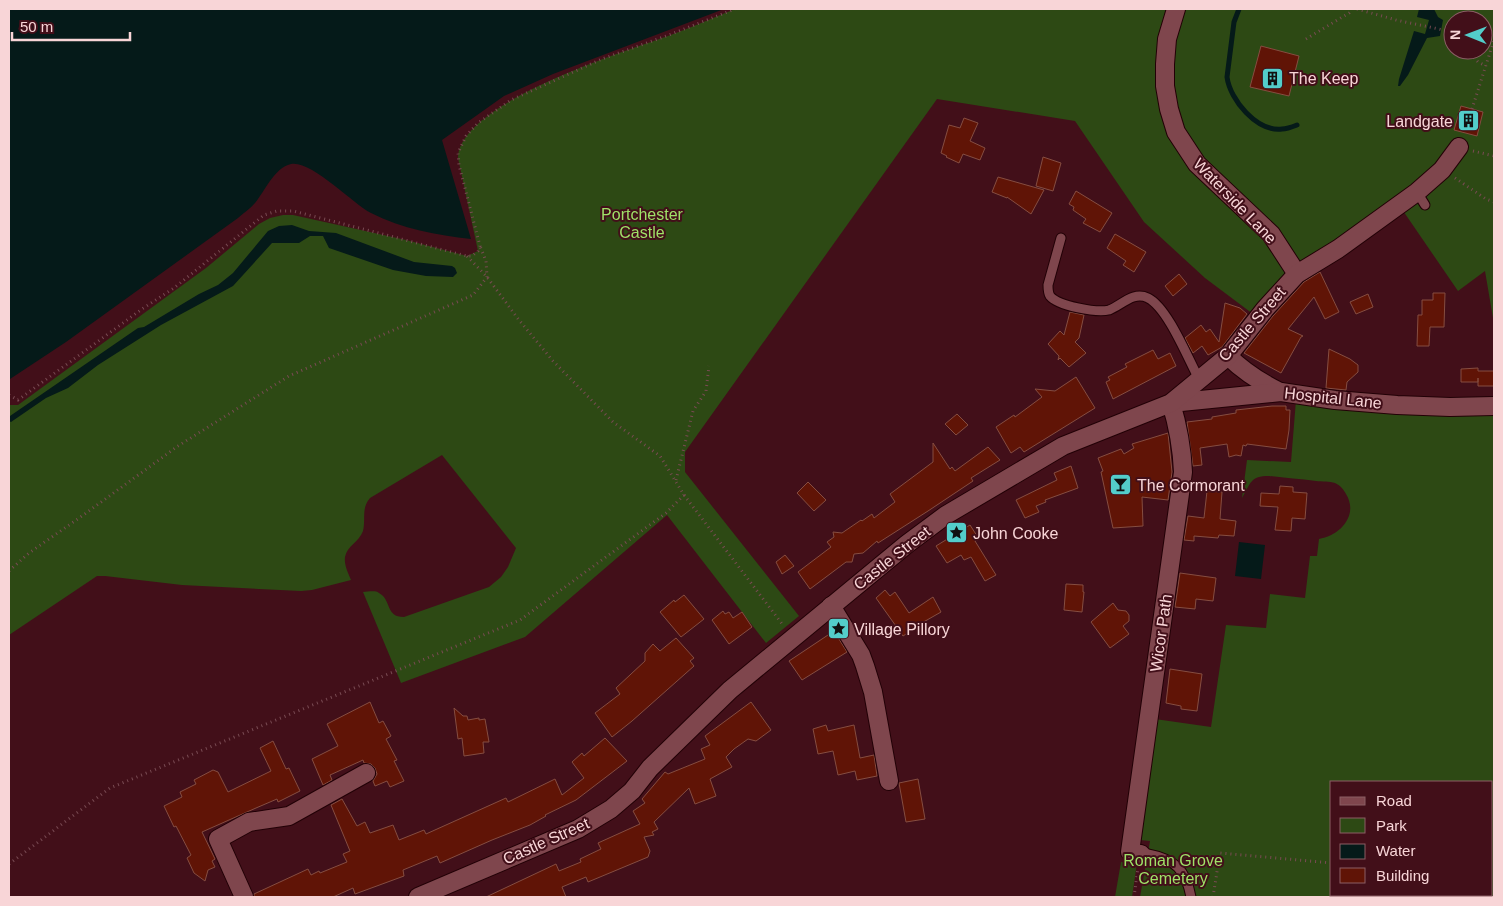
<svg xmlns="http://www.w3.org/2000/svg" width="1503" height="906" viewBox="0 0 1503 906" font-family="Arial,sans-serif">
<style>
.green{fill:#2d4914;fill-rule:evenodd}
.water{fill:#051a19}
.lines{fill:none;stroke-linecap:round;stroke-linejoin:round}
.stream{stroke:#051a19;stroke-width:5}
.building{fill:#601406;stroke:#854d41}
.service-casing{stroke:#220006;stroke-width:11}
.minor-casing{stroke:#220006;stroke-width:20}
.path{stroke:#794b53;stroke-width:3;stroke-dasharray:1 4;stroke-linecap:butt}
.service{stroke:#7f464d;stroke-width:9}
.minor{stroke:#7f464d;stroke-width:18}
.labels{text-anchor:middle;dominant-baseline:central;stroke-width:4;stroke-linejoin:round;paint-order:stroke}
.poi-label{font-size:16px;fill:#f8d5d7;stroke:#420f19;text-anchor:start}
.street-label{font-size:16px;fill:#f8d5d7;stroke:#420f19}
.park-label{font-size:16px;fill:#9fe168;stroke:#420f19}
</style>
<rect width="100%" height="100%" fill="#420f19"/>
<g class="green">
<path d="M735 9H1494V324L1485 271 1458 291 1397 202 1253 314 1205 278 1144 222 1075 121 937 99 685 452V472L799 616 766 643 667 515 525 637 401 683 363 592C368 592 375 590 379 593 392 600 385 617 404 617L489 587 501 577 508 567 516 548 442 455 370 498C361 508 366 519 363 531 359 542 347 546 345 557 344 565 348 573 351 580L312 590 301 591 182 585 105 576H97L9 635V405H18L206 268 259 224 270 218 283 215H293L406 240 467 256 478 251 458 158C459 103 623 52 668 36 690 28 712 18 735 9ZM1453 20H1483V50H1453Z"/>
<path d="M1296 400 1494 411V897H1140L1150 841 1140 840 1155 719 1211 727 1226 625 1266 628 1270 594 1305 598 1310 556H1317L1319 539C1340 536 1359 515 1346 494 1344 490 1340 485 1335 483 1330 481 1322 482 1316 481 1300 479 1285 478 1269 476 1250 476 1251 483 1242 498L1247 460 1291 462ZM1332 782H1492V895H1332Z"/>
<path d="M1121 862 1137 863 1132 897H1115Z"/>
</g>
<g class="water">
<path d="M9 9H724L553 74 504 96 442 140 471 239C437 235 402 229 371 213 352 203 311 160 291 164 274 168 265 191 255 203 250 209 243 213 238 218L66 342 10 379 9 378Z"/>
<path d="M1419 9H1434L1438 17 1443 20 1440 36 1427 38 1408 75 1400 86H1398L1399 79 1414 31 1425 34 1429 20 1417 17Z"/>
<path d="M292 225 309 231 336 233 414 262 452 266 455 268 457 273 453 277 426 276 393 270 329 248 323 236H310L299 243H272L233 286 161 325 98 365 68 388 46 398 11 422 9 421 10 416 138 328 144 327 199 294 218 285 233 273 268 231 279 226Z"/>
<path d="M1239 542 1265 545 1261 579 1235 576Z"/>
</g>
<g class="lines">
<path class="stream" d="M1239 9 1234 22 1227 77C1230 100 1257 132 1282 129 1287 129 1292 127 1297 125"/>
</g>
<g class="building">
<path d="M1261 46 1299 56 1289 96 1250 87Z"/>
<path d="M1461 106 1483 112 1477 136 1454 130Z"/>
<path d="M964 118 978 123 970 141 985 148 980 160 963 154 959 163 946 157 947 156 941 153 949 125 960 128Z"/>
<path d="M1043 157 1061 163 1053 191 1036 186Z"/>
<path d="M998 177 1044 190 1031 214 1007 197V198L992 192Z"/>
<path d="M1076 191 1112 213 1100 232 1083 223 1086 219 1073 210 1074 207 1069 204Z"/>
<path d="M1115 234 1146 252 1134 272 1123 265 1126 261 1107 248Z"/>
<path d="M1320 272 1339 312 1325 319 1314 297 1288 329 1303 336 1301 337 1281 373 1244 353 1273 316 1304 282Z"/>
<path d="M1179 274 1187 284 1173 296 1165 286Z"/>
<path d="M1433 293H1445L1444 327H1430L1429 346H1417L1418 315H1422V300H1433Z"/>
<path d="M1368 294 1373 307 1356 314 1350 302Z"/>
<path d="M1225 303 1240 308 1247 314 1222 347 1208 355 1202 346 1193 353 1185 338 1201 325 1206 332 1210 329 1219 342Z"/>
<path d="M1070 312 1084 315 1079 338 1075 342 1086 353 1069 367 1060 358 1058 360 1059 356 1048 344 1060 331 1064 335Z"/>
<path d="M1329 349 1350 359 1358 365V372L1347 382 1346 390 1326 388Z"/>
<path d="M1153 350 1158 359 1170 353 1176 366 1113 399 1106 382 1110 380 1108 377 1127 367 1125 364Z"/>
<path d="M1478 368V371H1494V386H1478V378V382H1461V369Z"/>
<path d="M1076 377 1095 408 1024 452 1020 447 1011 453 996 427 1014 415 1015 417 1042 397 1035 389 1055 391Z"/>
<path d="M1272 406H1286V410H1290L1289 430 1286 449 1247 444 1246 446 1243 445 1241 456 1236 455 1229 457 1227 444 1200 448 1202 465 1193 466 1187 422 1212 419V417L1236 413V410Z"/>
<path d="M957 414 968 425 956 435 945 424Z"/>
<path d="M1168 433 1172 472 1168 500 1142 497 1143 526 1113 528 1101 472 1103 471 1098 458 1121 449 1124 454 1134 448 1132 444Z"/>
<path d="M933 443 950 469 952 467 955 471 988 447 1000 460 971 478 973 481 928 511 878 543 877 541 863 553 854 554 852 562H846L810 589 798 572 831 547 827 542 834 537 833 532 842 533 861 520 862 521 872 514 874 518 895 502 890 494 933 462Z"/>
<path d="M1071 466 1078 488 1045 500 1046 502 1036 506 1039 512 1025 518 1016 500 1057 480 1054 473Z"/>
<path d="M808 482 826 500 814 511 797 493Z"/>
<path d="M1280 486 1293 487V492L1307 493 1305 519 1292 518 1291 531 1275 530 1278 507 1260 506 1261 493 1279 494Z"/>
<path d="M1207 491 1222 492 1220 519 1236 521 1234 536 1219 535 1218 538 1194 536V541L1184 540 1188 516 1204 518Z"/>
<path d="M970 525 979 539 975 541 996 575 985 581 971 557 964 560 961 555 947 563 936 546Z"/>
<path d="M785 555 794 566 782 574 776 562Z"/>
<path d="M1180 573 1216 578 1213 601 1196 599 1195 609 1175 607Z"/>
<path d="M1066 584 1083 585V592H1084L1082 612 1064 610Z"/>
<path d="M885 590 890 596 895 592 909 613 933 597 941 612 913 628 914 629 903 636 876 598Z"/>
<path d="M684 595 704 619 681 637 660 612 674 600 675 602Z"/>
<path d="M1113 603 1118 610 1126 611 1129 615V621L1123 626 1129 634 1110 648 1091 622Z"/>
<path d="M723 611 725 614 729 612 733 618 742 612 752 627 729 644 712 620Z"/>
<path d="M834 631 847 652 802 680 789 661Z"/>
<path d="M676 638 694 658 690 661 694 666 632 721 612 737 595 713 620 694 616 688 645 661V653L653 644 660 651Z"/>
<path d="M1170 669 1202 674 1197 711 1181 709V706L1166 703Z"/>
<path d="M370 702 379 723 383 721 391 736 386 739 397 760 394 761 404 781 390 787 387 781 375 786 373 781 377 774 375 768 371 764 364 763 363 760 330 775 332 780 323 785 312 759 338 746 327 724Z"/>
<path d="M751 702 771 730 756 741 748 739 734 749 726 757 732 767 710 779 716 796 695 804 689 788 654 822 658 829 652 832 654 835 644 837 650 851 648 857 588 882 586 877 562 887 566 897H486L556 864 559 871 581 862 580 859 601 849 598 843 640 824 633 811 645 803 642 799 665 772 668 774 705 759 701 749 710 745 705 736Z"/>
<path d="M454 708 463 716H467L468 720 479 718V720L485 719 489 742H483L484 753 464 756 462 738 458 739Z"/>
<path d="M826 725 828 731 854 725 860 758 874 755 877 776 857 780 855 771 838 775 833 751 818 754 813 729Z"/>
<path d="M605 738 627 761 576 800 545 815 546 816 530 825 492 840 440 863 437 856 403 870 404 876 355 894 353 888 333 897H254V894L308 869 311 875 319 871 320 873 347 862 343 854 350 851 331 805 342 799 357 826 365 822 370 833 393 825 399 840 424 830 426 834 506 798 508 802 555 779 562 795 584 778 572 762 582 753 584 756Z"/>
<path d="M273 741 286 769 289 768 300 791 278 802 277 799 256 808 202 832 215 859 212 861 215 867 208 870 205 881 194 873 187 858 191 855 176 826 174 827 164 806 182 797 180 792 196 784 194 780 213 770 218 772 228 792 271 771 260 748Z"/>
<path d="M918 779 925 819 906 822 899 783Z"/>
</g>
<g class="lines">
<defs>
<g id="service">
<path d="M1417 192 1425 205"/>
<path d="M1061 238 1048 285C1048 289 1048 293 1050 296 1058 306 1097 313 1109 310 1122 305 1133 291 1148 298 1168 308 1188 359 1199 379"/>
<path d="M1148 854C1175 859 1186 870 1191 897"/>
</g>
<g id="minor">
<path d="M1176 9 1167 39 1165 64V86L1169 109 1176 132 1197 164 1271 234 1297 274"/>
<path d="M1228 356C1244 372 1260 382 1280 392"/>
<path d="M831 606 861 655 865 666 873 692 889 781"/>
<path d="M1141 854 1130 852 1183 472C1182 448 1178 426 1171 403L1281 392 1335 400 1397 405 1450 407 1494 406"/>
<path d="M244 897 218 839 249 822 289 816 366 773"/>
<path d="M418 897 578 829 611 809 632 791 650 768 730 690 907 544 946 515 1063 446 1171 403 1228 356 1265 309 1297 274 1338 249 1417 192 1442 170 1459 147"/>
</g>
</defs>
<use href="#service" class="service-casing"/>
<use href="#minor" class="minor-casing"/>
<g class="path">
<path d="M1357 9 1396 20 1453 32"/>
<path d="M1306 39 1349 13 1352 9"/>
<path d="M1467 50 1478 62 1486 66"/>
<path d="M1472 109 1494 40"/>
<path d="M1473 151 1494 156"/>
<path d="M1455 178 1486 199 1494 202"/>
<path d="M9 395 18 400 142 309 174 288 264 215 277 211H293L467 256H472L478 251 480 246 459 165 458 153 466 136 478 123 511 100 602 59 669 35 735 9"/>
<path d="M676 480 693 411 706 391 709 366"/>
<path d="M684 495 783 625"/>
<path d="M9 571 29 553 82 516 178 446 289 376 473 295 487 277 486 261 480 246"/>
<path d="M9 864 110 788 520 620 666 513 684 495 660 456 613 422 553 361 519 320 487 277 467 256"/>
<path d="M1134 897 1138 868"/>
<path d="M1213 897 1220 853 1332 863"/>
</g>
<use href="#service" class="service"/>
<use href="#minor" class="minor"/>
</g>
<defs>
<symbol id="building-square" viewBox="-11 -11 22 22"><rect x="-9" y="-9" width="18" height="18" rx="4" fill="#53cdca" stroke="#420f19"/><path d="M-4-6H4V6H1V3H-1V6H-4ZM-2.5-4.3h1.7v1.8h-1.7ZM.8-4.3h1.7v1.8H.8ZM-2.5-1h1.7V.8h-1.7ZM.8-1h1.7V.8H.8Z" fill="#111"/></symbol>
<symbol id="bar-square" viewBox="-11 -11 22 22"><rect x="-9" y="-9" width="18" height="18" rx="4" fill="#53cdca" stroke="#420f19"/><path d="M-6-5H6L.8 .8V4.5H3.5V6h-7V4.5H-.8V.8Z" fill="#111"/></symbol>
<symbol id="sight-square" viewBox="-11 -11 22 22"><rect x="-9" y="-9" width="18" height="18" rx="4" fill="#53cdca" stroke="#420f19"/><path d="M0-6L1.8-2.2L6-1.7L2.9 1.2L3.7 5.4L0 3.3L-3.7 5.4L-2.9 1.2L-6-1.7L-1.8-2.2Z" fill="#111"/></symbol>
</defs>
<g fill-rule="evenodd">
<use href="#building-square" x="1260" y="66" width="25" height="25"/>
<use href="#building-square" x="1456" y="108" width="25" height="25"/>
<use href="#bar-square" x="1108" y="472" width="25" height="25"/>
<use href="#sight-square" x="944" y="520" width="25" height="25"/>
<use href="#sight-square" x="826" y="616" width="25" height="25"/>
</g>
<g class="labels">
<g class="poi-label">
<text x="1289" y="78">The Keep</text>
<text x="1453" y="121" text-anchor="end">Landgate</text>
<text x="1137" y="485">The Cormorant</text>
<text x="973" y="533">John Cooke</text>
<text x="854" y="629">Village Pillory</text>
</g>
<g class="street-label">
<text transform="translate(1235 201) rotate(46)">Waterside Lane</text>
<text transform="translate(1252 324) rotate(-49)">Castle Street</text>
<text transform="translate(1333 398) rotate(6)">Hospital Lane</text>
<text transform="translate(892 558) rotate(-38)">Castle Street</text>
<text transform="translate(1161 633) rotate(-82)">Wicor Path</text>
<text transform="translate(546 841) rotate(-24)">Castle Street</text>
</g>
<g class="park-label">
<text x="642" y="214">Portchester<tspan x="642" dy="18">Castle</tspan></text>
<text x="1173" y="860">Roman Grove<tspan x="1173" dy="18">Cemetery</tspan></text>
</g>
</g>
<rect width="1503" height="906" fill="none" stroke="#f8d5d7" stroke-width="20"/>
<rect x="1330" y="781" width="162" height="115" fill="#420f19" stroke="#8b5e65"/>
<rect x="1340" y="797" width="25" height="8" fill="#7f464d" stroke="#8b5e65"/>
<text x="1376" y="806" font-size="15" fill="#f8d5d7">Road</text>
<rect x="1340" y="818" width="25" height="15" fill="#2d4914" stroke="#8b5e65"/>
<text x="1376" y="831" font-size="15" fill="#f8d5d7">Park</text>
<rect x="1340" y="844" width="25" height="15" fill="#051a19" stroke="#8b5e65"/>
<text x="1376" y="856" font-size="15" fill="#f8d5d7">Water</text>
<rect x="1340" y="868" width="25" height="15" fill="#601406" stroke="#8b5e65"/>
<text x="1376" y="881" font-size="15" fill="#f8d5d7">Building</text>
<g transform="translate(1468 35) rotate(271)"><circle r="24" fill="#420f19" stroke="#8b5e65"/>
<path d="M0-4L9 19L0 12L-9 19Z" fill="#53cdca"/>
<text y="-8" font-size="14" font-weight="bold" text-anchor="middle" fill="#f8d5d7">N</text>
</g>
<path d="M12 32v8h118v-8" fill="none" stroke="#f8d5d7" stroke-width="2.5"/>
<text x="20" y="32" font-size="15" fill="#f8d5d7" stroke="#420f19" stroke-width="4" paint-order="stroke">50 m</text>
</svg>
